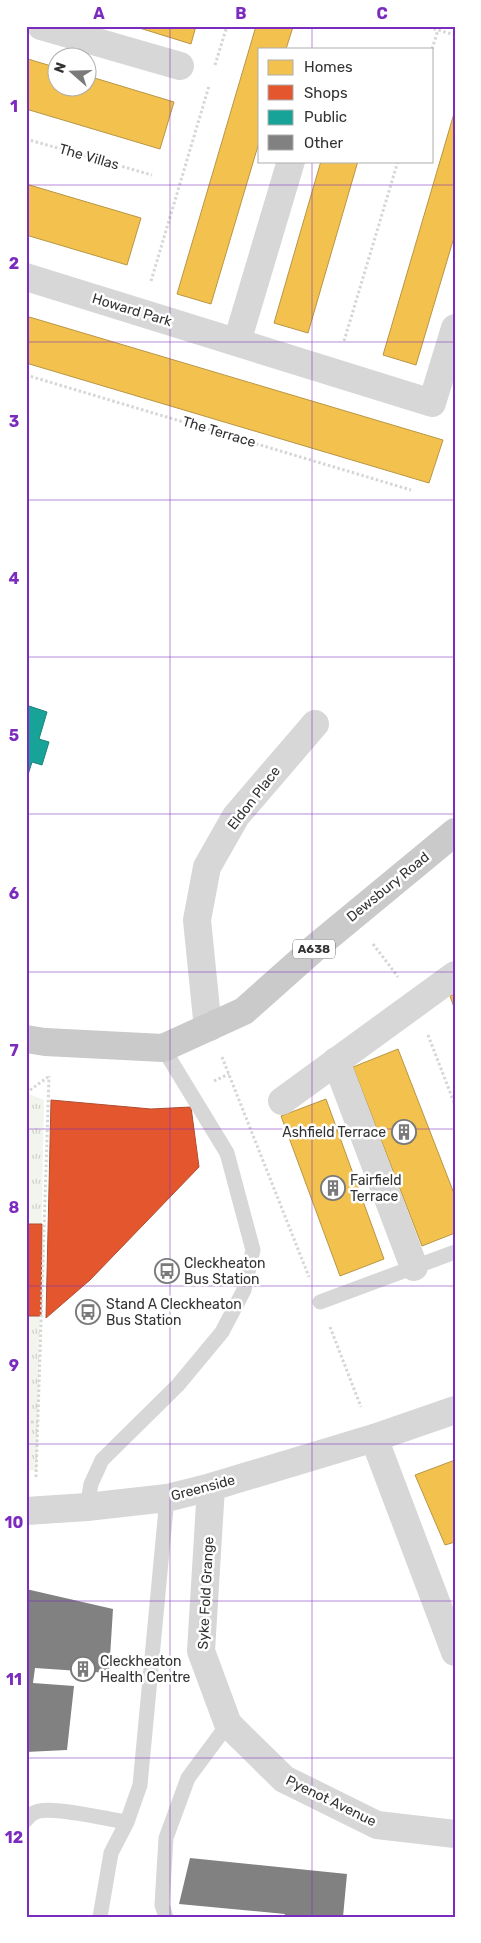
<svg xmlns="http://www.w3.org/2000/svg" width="481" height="1943" viewBox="0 0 481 1943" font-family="Rubik,sans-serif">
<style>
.park{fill:url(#park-tufts)}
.homes{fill:#f2c14e;stroke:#b99646}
.shops{fill:#e4572e;stroke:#af4c30}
.public{fill:#17a398;stroke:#1f817a}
.building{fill:#818181}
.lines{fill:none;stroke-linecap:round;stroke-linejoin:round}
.path{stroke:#d6d6d6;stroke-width:3;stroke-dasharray:2.5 2.5;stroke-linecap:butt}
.lane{stroke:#d7d7d7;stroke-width:15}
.street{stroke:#d7d7d7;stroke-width:28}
.primary{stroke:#cacaca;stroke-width:28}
.grid{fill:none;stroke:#7b2cbf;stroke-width:1;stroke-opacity:0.55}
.labels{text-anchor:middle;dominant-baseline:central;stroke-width:5;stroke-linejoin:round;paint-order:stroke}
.shield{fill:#fff;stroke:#707070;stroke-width:1}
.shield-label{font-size:12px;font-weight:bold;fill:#333}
.street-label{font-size:14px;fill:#333;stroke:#fff}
.poi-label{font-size:14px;fill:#333;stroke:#fff;text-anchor:start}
.neatline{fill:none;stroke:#7b2cbf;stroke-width:2}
.grid-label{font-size:16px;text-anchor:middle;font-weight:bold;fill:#7b2cbf}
</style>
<defs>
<pattern id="park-tufts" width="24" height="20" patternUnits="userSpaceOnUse" patternTransform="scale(1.25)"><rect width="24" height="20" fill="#f1f5ed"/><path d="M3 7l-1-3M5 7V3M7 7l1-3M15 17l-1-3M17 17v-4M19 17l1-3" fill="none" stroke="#cfd2cc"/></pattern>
</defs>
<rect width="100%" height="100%" fill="#fff"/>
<path class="park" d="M26 1093 44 1100 37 1470 26 1471Z"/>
<g class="homes">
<path d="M133 26H196L191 44Z"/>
<path d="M256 26 293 27 286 49H260V139L211 304 177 294Z"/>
<path d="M28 59 58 68V88H88V76L174 102 160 149 26 109Z"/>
<path d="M455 110V234L416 365 383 355Z"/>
<path d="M321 161H358L308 333 274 323Z"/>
<path d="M26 184 141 218 127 265 26 235Z"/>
<path d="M26 316 443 440 429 483 26 363Z"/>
<path d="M455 994V1010L450 996Z"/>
<path d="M398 1049 455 1196V1233L422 1246 353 1067Z"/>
<path d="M326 1099 384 1259 340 1276 281 1116Z"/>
<path d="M455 1460V1542L445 1545 415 1475Z"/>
</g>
<g class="shops">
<path d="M51 1100 151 1109 191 1107 199 1167 90 1280 46 1318Z"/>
<path d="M26 1224H42L41 1316H26Z"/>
</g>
<path class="public" d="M26 705 47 712 39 739 49 742 42 765 32 762 26 781Z"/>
<g class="building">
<path d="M26 1589 113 1609 109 1673 35 1668 33 1683 74 1686 67 1750 26 1752Z"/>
<path d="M190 1858 347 1874 343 1917H284L285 1914 179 1904Z"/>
</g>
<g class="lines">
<g class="path">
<path d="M424 26 455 35"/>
<path d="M432 49 438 30"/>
<path d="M215 65 227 26"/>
<path d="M26 139 152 175"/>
<path d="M151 281 209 86"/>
<path d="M344 341 398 161"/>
<path d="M26 375 411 490"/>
<path d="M373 944 398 977"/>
<path d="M428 1035 455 1105"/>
<path d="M222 1057 309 1277"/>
<path d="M214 1081 229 1074"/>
<path d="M26 1093 48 1077"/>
<path d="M330 1327 361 1407"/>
<path d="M26 1422H38"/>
<path d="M36 1477 49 1076"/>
</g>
<g class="lane">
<path d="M320 1302 455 1252"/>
<path d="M87 1507 91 1484 102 1460 178 1385 222 1332 244 1290 253 1250 227 1153 163 1048"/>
<path d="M26 1820C30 1815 32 1813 39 1811 58 1807 106 1819 127 1822"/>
<path d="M100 1917 111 1853 127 1822 140 1785 167 1498"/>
<path d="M166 1917 162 1905 166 1838 188 1778 228 1724"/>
</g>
<g class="street">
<path d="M41 26 180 66"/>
<path d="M26 277 432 403 455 328"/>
<path d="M237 342 291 161"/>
<path d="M210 1027 207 1019 197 920 207 867 236 816 315 724"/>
<path d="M336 1061 414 1267"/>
<path d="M282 1101 455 975"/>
<path d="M374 1438 455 1652"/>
<path d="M211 1487 201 1651 228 1724 284 1779 377 1825 455 1834"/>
<path d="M26 1511 87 1507 167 1498 211 1487 374 1438 455 1410"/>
</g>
<path class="primary" d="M26 1039 45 1042 163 1048 244 1011 317 946 455 832"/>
</g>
<path class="grid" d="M170 26V1917M312 26V49M312 161V1917M26 185H455M26 342H455M26 500H455M26 657H455M26 814H455M26 972H455M26 1129H455M26 1286H455M26 1444H455M26 1601H455M26 1758H455"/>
<defs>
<symbol id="building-ring" viewBox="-11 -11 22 22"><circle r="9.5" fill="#fff" stroke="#7a7a7a" stroke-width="1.5"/><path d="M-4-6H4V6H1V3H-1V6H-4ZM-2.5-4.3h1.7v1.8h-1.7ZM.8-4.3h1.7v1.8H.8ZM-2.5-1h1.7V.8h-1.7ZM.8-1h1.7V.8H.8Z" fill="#7a7a7a"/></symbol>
<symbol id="bus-ring" viewBox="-11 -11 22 22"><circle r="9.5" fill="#fff" stroke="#7a7a7a" stroke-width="1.5"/><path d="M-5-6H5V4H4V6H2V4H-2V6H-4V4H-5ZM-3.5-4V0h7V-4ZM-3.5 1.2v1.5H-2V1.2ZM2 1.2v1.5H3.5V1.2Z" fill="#7a7a7a"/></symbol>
</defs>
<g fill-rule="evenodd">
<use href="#building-ring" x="390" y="1118" width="28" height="28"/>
<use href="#building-ring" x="319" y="1174" width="28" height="28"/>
<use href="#bus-ring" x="153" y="1257" width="28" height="28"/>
<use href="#bus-ring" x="74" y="1298" width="28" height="28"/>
<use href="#building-ring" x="69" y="1655" width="28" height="28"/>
</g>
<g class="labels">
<rect class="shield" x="293" y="939.5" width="42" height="19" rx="4"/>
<g class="shield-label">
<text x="314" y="949">A638</text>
</g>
<g class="street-label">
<text transform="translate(89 157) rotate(16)">The Villas</text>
<text transform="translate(132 310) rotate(17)">Howard Park</text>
<text transform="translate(219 432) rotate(17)">The Terrace</text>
<text transform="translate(254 798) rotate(-52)">Eldon Place</text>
<text transform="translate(388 887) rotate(-39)">Dewsbury Road</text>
<text transform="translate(203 1488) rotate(-15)">Greenside</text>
<text transform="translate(206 1593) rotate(-87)">Syke Fold Grange</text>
<text transform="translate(331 1801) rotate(26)">Pyenot Avenue</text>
</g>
<g class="poi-label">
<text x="386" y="1132" text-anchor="end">Ashfield Terrace</text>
<text x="350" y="1180">Fairfield<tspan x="350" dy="16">Terrace</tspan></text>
<text x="184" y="1263">Cleckheaton<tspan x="184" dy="16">Bus Station</tspan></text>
<text x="106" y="1304">Stand A Cleckheaton<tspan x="106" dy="16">Bus Station</tspan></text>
<text x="100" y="1661">Cleckheaton<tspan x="100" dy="16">Health Centre</tspan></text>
</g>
</g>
<rect width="481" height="1943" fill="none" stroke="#ffffff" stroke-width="55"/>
<rect x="258" y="48" width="175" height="115" fill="#ffffff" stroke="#adadad"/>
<rect x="268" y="60" width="25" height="15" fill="#f2c14e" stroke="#adadad"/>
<text x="304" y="72" font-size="15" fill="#333333">Homes</text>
<rect x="268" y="85" width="25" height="15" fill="#e4572e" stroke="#adadad"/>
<text x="304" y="98" font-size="15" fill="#333333">Shops</text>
<rect x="268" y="110" width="25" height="15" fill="#17a398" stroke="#adadad"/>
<text x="304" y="122" font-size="15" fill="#333333">Public</text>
<rect x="268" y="135" width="25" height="15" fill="#818181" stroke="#adadad"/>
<text x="304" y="148" font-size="15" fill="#333333">Other</text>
<g transform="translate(72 72) rotate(290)"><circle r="24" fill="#ffffff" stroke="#adadad"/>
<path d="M0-4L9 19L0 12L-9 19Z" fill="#7a7a7a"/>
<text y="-8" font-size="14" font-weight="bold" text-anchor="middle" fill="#333333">N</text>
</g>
<rect x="28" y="28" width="426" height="1888" class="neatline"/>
<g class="grid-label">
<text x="99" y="19">A</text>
<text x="241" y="19">B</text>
<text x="382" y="19">C</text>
<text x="14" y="112">1</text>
<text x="14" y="269">2</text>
<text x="14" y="427">3</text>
<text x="14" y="584">4</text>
<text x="14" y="741">5</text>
<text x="14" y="899">6</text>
<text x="14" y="1056">7</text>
<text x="14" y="1213">8</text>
<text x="14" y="1371">9</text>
<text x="14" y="1528">10</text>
<text x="14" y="1685">11</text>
<text x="14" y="1843">12</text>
</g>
</svg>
